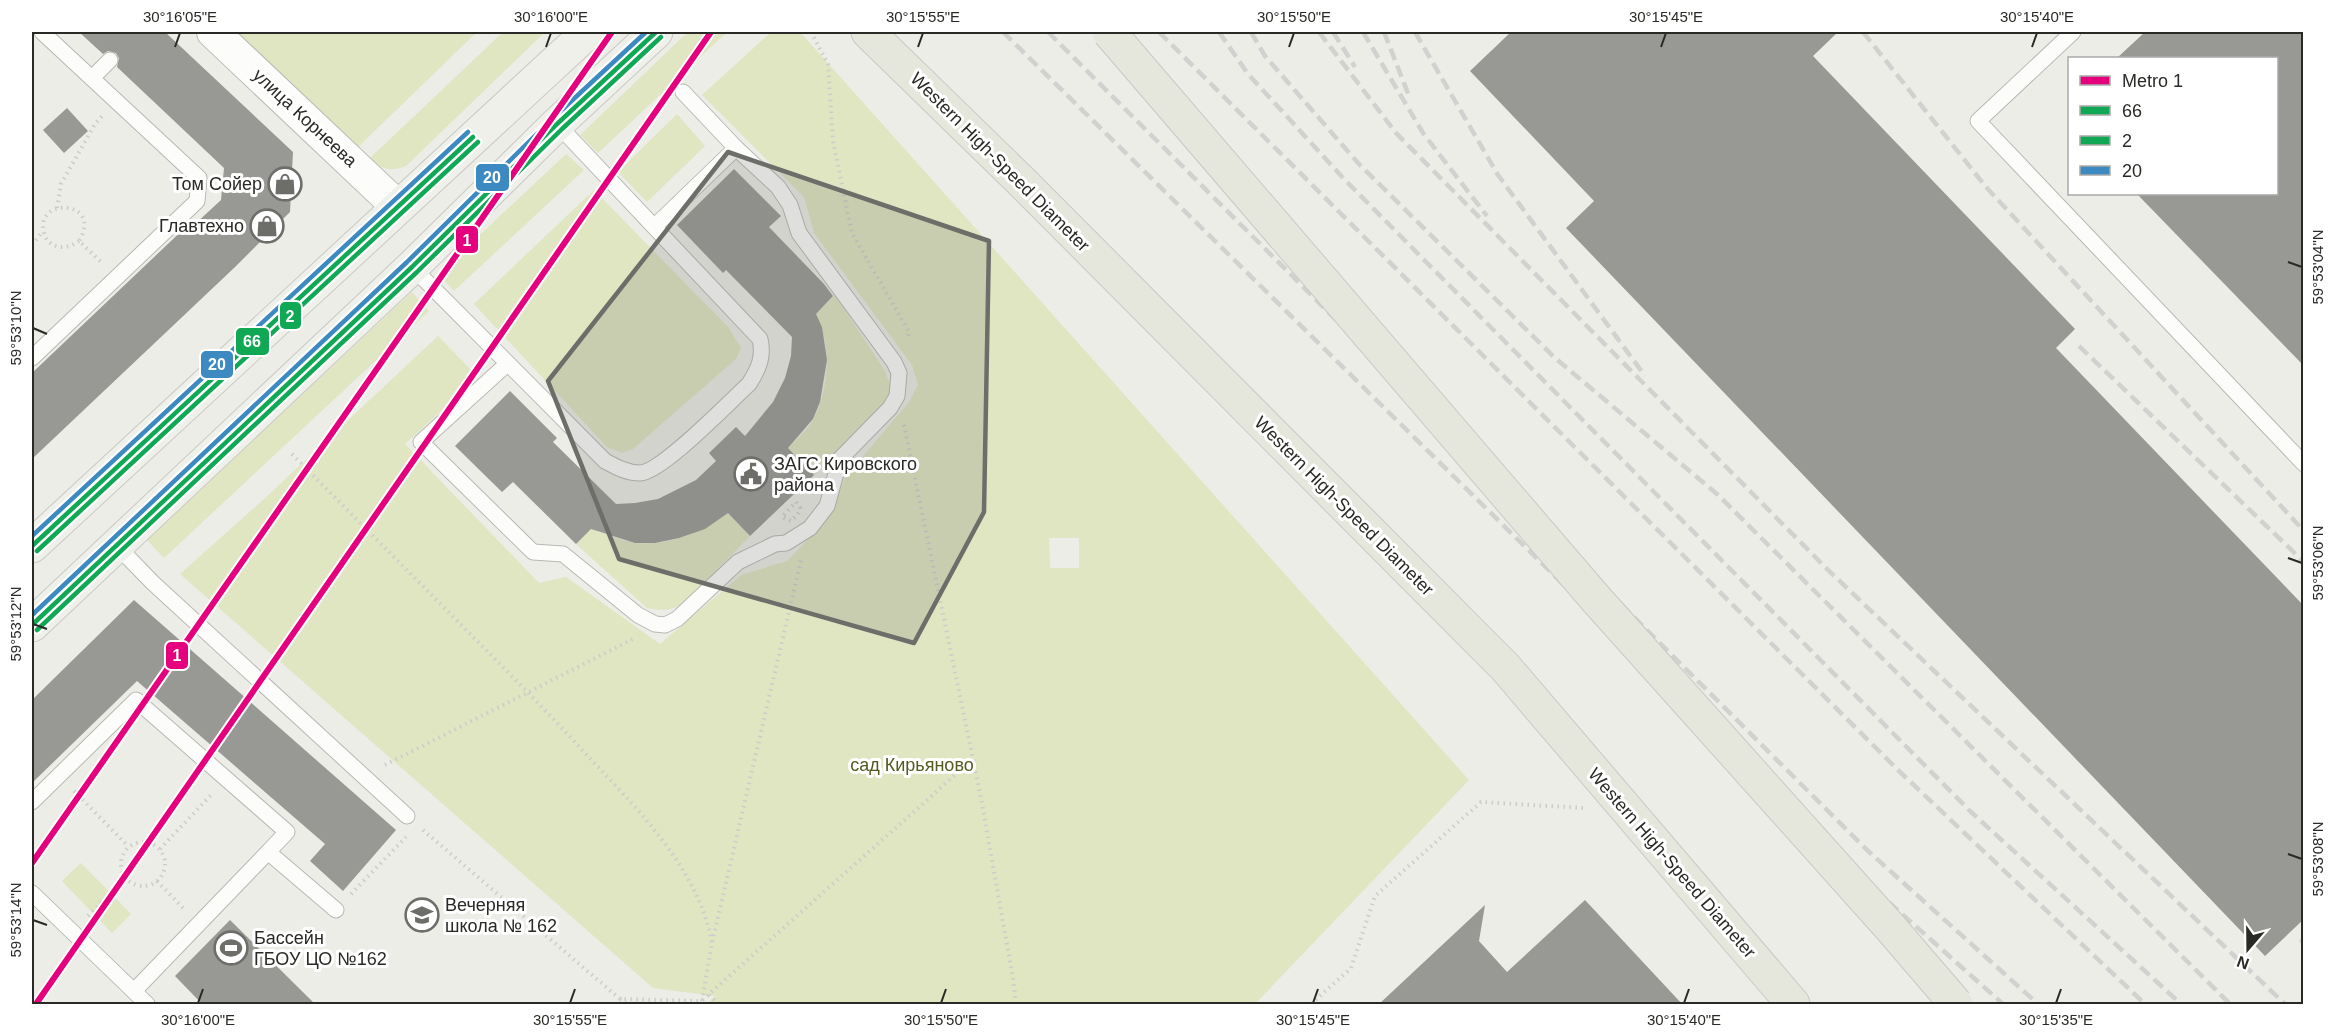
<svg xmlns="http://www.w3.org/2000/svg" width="2335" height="1036" viewBox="0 0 2335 1036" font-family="Arial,sans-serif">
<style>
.green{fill:#e0e5c2;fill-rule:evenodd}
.building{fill:#989994}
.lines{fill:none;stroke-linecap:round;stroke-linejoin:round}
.service-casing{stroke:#b8b8b4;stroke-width:17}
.minor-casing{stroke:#b8b8b4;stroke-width:34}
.primary-casing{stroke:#c9cac6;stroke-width:35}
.motorway-casing{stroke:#c9cac6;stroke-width:35}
.path{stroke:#ccccca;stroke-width:4;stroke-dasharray:1.5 4.5;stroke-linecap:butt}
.service{stroke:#fcfcfb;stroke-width:15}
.minor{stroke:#fcfcfb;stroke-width:32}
.primary{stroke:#eff0e9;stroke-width:33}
.motorway{stroke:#e5e6dc;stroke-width:33}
.rail{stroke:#d1d1cf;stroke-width:4.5;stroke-dasharray:12 6;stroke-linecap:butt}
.motorway-bridge-casing{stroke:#c9cac6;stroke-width:35;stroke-linecap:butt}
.motorway-bridge{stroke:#e5e6dc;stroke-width:33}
.bus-1-casing{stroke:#fff;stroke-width:9}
.bus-2-casing{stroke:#fff;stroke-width:9}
.bus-3-casing{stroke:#fff;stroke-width:9}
.bus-1{stroke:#10a855;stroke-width:4.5}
.bus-2{stroke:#10a855;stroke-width:4.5}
.bus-3{stroke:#3d8ac2;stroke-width:4.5}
.metro-1-casing{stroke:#fff;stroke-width:10}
.metro-1{stroke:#e5007d;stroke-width:6}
.marked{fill:#6d6e69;fill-opacity:0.2;stroke:#6d6e69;stroke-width:4.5;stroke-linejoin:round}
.ticks{fill:none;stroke:#292a25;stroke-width:2}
.labels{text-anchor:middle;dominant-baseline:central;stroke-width:6;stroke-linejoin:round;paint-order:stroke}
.street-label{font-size:18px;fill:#292a25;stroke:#fff}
.poi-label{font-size:18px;fill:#292a25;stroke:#fff;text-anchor:start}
.park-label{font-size:18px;fill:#555a20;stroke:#fff}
.line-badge{stroke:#fff;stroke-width:2}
.badge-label{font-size:16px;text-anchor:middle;font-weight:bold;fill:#fff}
.neatline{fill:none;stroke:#292a25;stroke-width:2}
.ticks-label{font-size:15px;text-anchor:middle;fill:#292a25}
</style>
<rect width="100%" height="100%" fill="#ecede7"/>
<g class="green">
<path d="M236 32H477L358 147Z"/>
<path d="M503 32H545L406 166C390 172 382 169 369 159Z"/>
<path d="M688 32H727L598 153 580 135Z"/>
<path d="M771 32H800L1469 780 1255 1004H707L715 996 653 988 180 574 264 499 438 336 478 377 405 444 539 583 566 577 660 644 741 575 787 561 826 521 846 476 909 402 918 385 912 365 814 233 804 197 702 95ZM1049 538H1079V568H1050Z"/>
<path d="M677 114 705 146 647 202 618 172Z"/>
<path d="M566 154 584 170 454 291 438 274Z"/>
<path d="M594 190 728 327 741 348 736 359 633 449 622 453 607 447 474 304Z"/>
<path d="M412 292 429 311 164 558 147 540Z"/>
<path d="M835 295 885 371 892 390 888 405 814 475 788 448C797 439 807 431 813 420 830 388 831 346 816 314Z"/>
<path d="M728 513 750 536 686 602C672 611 662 611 647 608L576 544 591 529C606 534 621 541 636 543 670 546 701 532 728 513Z"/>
<path d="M81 863 131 914 112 933 62 881Z"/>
</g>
<g class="building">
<path d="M79 32H165L293 152 290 212 234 268 32 459V373L191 222 194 225 221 200 224 168 117 67 119 58 116 53 108 51 103 54Z"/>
<path d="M1511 32H1838L1813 56 2075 329 2056 348 2304 606V919L2265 956 1566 228 1594 201 1470 71Z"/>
<path d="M2145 32H2304V366L2137 194H2277V58H2117Z"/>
<path d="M67 108 88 131 64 153 43 130Z"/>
<path d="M734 169 781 216 769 227 824 284 833 296 816 314 822 327 827 360 820 402 813 419 788 448 814 475 750 536 728 513 705 529 679 538 655 543H635L591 529 576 544 513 482 502 492 455 446 510 391 557 438 553 442 616 504 635 503 658 499 696 480 716 461 709 453 736 427 745 436 773 402 785 378 791 356 792 337 726 270 723 273 677 225Z"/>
<path d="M134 600 396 830 343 891 310 861 325 844 137 681 32 783V700Z"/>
<path d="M1585 900 1683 1005H1378L1485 905 1479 941 1507 972Z"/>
<path d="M230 920 316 1005H203L175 976Z"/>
</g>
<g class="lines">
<defs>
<g id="service">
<path d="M2073 32 1978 121 2304 464"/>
<path d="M93 77 110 60"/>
<path d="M683 92 736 148"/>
<path d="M412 267 605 461C616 467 627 473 640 473 662 472 729 402 749 384 759 368 764 357 760 339L557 124"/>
<path d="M32 358 197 201 199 178 42 32"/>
<path d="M507 364 421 442 533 552 563 554 638 615 655 624 665 625 677 619 738 562 775 544 786 543 810 528 827 506 840 459 890 408 897 396 899 373 894 362 799 233 790 205 778 187 736 148 655 226"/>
<path d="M117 546 153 583 407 816"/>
<path d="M32 802 136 700 287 832 268 852"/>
<path d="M32 893 147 1004"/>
<path d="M134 991 268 852 336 910"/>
</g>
<path id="minor" d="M213 32 397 206"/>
<g id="primary">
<path d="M32 546 588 32"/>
<path d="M32 625 412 267 557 124 656 32"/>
</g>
<path id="motorway" d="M868 32 1024 184 1505 667 1793 1004"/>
</defs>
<use href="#service" class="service-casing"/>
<use href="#minor" class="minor-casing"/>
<use href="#primary" class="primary-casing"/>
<use href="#motorway" class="motorway-casing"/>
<g class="path">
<path d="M811 32 828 64 833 141 852 233 909 332 907 340"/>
<path d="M57 208 61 184 95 124 102 116"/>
<path d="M79 241C67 250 49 250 44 233 34 196 104 200 79 241L101 262"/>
<path d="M32 245 43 231"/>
<path d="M904 425 980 793 1013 978 1016 1004"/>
<path d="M292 454C355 518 418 581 481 645 516 680 551 716 585 753 636 808 698 867 712 943"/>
<path d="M796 502 800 508 798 514 791 521 782 517Z"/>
<path d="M385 765 635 638"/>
<path d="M74 791 128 846"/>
<path d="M423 830 620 999 701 1001"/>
<circle cx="143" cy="864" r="22"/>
<path d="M160 849 211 795"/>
<path d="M157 881 184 909"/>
<path d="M351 894 406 837"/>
<path d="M88 916 126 878"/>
<path d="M709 995 719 1004"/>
<path d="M620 999 627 1004"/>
<path d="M702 1001 712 943 801 560"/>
<path d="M698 1004 973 759"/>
<path d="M1311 1004 1351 968 1375 896 1481 802 1583 808"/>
</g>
<use href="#service" class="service"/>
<use href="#minor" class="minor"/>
<use href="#primary" class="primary"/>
<use href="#motorway" class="motorway"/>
<g class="rail">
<path d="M1003 32 1856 873 2003 1004"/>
<path d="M1048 32 1868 851 2038 1004"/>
<path d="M1159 32 1899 771 2145 1004"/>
<path d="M1219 32 1248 74 1345 180 1970 811 2181 1004"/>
<path d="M1251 32 1265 56 1358 163 1555 358 1717 494 2230 1004"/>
<path d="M1319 32 1396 133 1828 570 2285 1004"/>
<path d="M1333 32 1355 67"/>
<path d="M1363 32 1423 133 1487 216"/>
<path d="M1384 32 1409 96"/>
<path d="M1415 32 1498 175 1645 376"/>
<path d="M1863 32 1986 187 2304 531"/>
<path d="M2079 346 2304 562"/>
<path d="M2301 939 2304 944"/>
</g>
<defs>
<path id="motorway-bridge" d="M1109 32 1596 599 1889 926 1956 1004"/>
</defs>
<use href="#motorway-bridge" class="motorway-bridge-casing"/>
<use href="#motorway-bridge" class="motorway-bridge"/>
<defs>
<g id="bus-1">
<path d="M32 546 473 137"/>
<path d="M32 625 412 267 557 124 656 32"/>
</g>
<g id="bus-2">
<path d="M37 551 478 142"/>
<path d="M37 630 417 272 562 129 661 37"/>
</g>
<g id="bus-3">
<path d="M32 536 468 132"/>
<path d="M32 615 407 262 552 119 646 32"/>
</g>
</defs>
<use href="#bus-1" class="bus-1-casing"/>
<use href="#bus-2" class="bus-2-casing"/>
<use href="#bus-3" class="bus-3-casing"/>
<use href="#bus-1" class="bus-1"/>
<use href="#bus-2" class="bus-2"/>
<use href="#bus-3" class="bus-3"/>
<defs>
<g id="metro-1">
<path d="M32 863 612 32"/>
<path d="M36 1004 711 32"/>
</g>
</defs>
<use href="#metro-1" class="metro-1-casing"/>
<use href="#metro-1" class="metro-1"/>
</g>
<path class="marked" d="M728 152 989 241 984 512 914 643 619 559 548 381Z"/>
<path class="ticks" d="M175 47 180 33M546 47 551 33M918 47 923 33M1289 47 1294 33M1661 47 1666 33M2032 47 2037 33M2288 262 2302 267M33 328 47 334M2288 558 2302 563M33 624 47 629M2288 854 2302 859M33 920 47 925M198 1003 203 989M570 1003 575 989M941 1003 946 989M1313 1003 1318 989M1684 1003 1689 989M2056 1003 2061 989"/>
<defs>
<symbol id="shop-ring" viewBox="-11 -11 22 22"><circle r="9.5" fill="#fff" stroke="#6d6e69" stroke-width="1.5"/><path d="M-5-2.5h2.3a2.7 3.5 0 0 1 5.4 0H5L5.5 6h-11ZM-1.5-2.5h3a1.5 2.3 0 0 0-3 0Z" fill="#6d6e69"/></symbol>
<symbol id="civic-ring" viewBox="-11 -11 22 22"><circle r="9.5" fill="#fff" stroke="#6d6e69" stroke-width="1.5"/><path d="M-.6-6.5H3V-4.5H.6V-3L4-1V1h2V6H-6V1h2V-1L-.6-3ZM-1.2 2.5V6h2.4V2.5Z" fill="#6d6e69"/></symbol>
<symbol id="school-ring" viewBox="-11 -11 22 22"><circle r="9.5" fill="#fff" stroke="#6d6e69" stroke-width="1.5"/><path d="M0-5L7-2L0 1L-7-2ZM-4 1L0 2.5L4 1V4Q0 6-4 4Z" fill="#6d6e69"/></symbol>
<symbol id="stadium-ring" viewBox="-11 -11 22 22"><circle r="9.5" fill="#fff" stroke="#6d6e69" stroke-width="1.5"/><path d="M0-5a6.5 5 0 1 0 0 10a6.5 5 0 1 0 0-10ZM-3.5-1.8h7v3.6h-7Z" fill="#6d6e69"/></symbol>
</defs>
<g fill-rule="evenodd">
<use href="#shop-ring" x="266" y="165" width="38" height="38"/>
<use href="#shop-ring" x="248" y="207" width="38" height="38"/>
<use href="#civic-ring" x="732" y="455" width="38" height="38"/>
<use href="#school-ring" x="403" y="896" width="38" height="38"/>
<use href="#stadium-ring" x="212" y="929" width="38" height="38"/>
</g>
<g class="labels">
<g class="street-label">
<text transform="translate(305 118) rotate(43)">улица Корнеева</text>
<text transform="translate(1000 162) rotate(45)">Western High-Speed Diameter</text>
<text transform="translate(1344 506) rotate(45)">Western High-Speed Diameter</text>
<text transform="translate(1672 863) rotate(49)">Western High-Speed Diameter</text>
</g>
<g class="poi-label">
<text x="262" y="184" text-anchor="end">Том Сойер</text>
<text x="244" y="226" text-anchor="end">Главтехно</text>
<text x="774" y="464">ЗАГС Кировского<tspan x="774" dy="21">района</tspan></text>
<text x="445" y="905">Вечерняя<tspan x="445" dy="21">школа № 162</tspan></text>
<text x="254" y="938">Бассейн<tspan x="254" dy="21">ГБОУ ЦО №162</tspan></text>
</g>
<g class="park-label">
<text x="912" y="765">сад Кирьяново</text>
</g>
</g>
<g class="line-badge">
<rect x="475" y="163" width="35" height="29" rx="6" fill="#3d8ac2"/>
<rect x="455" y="225" width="24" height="29" rx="6" fill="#e5007d"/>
<rect x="279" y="301" width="23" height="29" rx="6" fill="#10a855"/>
<rect x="235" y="327" width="35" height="29" rx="6" fill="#10a855"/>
<rect x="200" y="350" width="34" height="29" rx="6" fill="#3d8ac2"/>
<rect x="165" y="641" width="24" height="29" rx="6" fill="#e5007d"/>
</g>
<g class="badge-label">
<text x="492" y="183">20</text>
<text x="467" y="246">1</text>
<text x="290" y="322">2</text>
<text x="252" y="347">66</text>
<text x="217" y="370">20</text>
<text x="177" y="661">1</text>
</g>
<rect width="2335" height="1036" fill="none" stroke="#ffffff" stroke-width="66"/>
<rect x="2068" y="57" width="210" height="138" fill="#ffffff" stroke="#a9aaa8" stroke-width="1.5"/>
<rect x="2080" y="76" width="30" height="9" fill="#e5007d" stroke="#a9aaa8" stroke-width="1.5"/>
<text x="2122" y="87" font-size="18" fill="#292a25">Metro 1</text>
<rect x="2080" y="106" width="30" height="9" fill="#10a855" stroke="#a9aaa8" stroke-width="1.5"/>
<text x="2122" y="117" font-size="18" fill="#292a25">66</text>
<rect x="2080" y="136" width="30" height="9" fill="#10a855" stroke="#a9aaa8" stroke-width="1.5"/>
<text x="2122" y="147" font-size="18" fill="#292a25">2</text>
<rect x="2080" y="166" width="30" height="9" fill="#3d8ac2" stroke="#a9aaa8" stroke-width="1.5"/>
<text x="2122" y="177" font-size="18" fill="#292a25">20</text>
<g transform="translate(2248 949) rotate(200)" stroke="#ffffff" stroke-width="4.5" paint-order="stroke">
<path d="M0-4.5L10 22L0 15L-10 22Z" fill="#292a25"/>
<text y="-9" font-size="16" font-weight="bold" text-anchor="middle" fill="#292a25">N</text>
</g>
<rect x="33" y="33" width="2269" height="970" class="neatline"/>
<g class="ticks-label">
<text x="180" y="22">30°16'05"E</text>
<text x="551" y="22">30°16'00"E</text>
<text x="923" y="22">30°15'55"E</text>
<text x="1294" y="22">30°15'50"E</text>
<text x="1666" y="22">30°15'45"E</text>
<text x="2037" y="22">30°15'40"E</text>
<text transform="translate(2318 267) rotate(-90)" y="5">59°53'04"N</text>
<text transform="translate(16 328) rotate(-90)" y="5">59°53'10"N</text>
<text transform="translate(2318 563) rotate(-90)" y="5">59°53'06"N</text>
<text transform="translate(16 624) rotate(-90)" y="5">59°53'12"N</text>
<text transform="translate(2318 859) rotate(-90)" y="5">59°53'08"N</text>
<text transform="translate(16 920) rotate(-90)" y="5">59°53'14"N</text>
<text x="198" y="1025">30°16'00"E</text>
<text x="570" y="1025">30°15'55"E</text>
<text x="941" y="1025">30°15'50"E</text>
<text x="1313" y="1025">30°15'45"E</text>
<text x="1684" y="1025">30°15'40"E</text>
<text x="2056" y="1025">30°15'35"E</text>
</g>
</svg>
